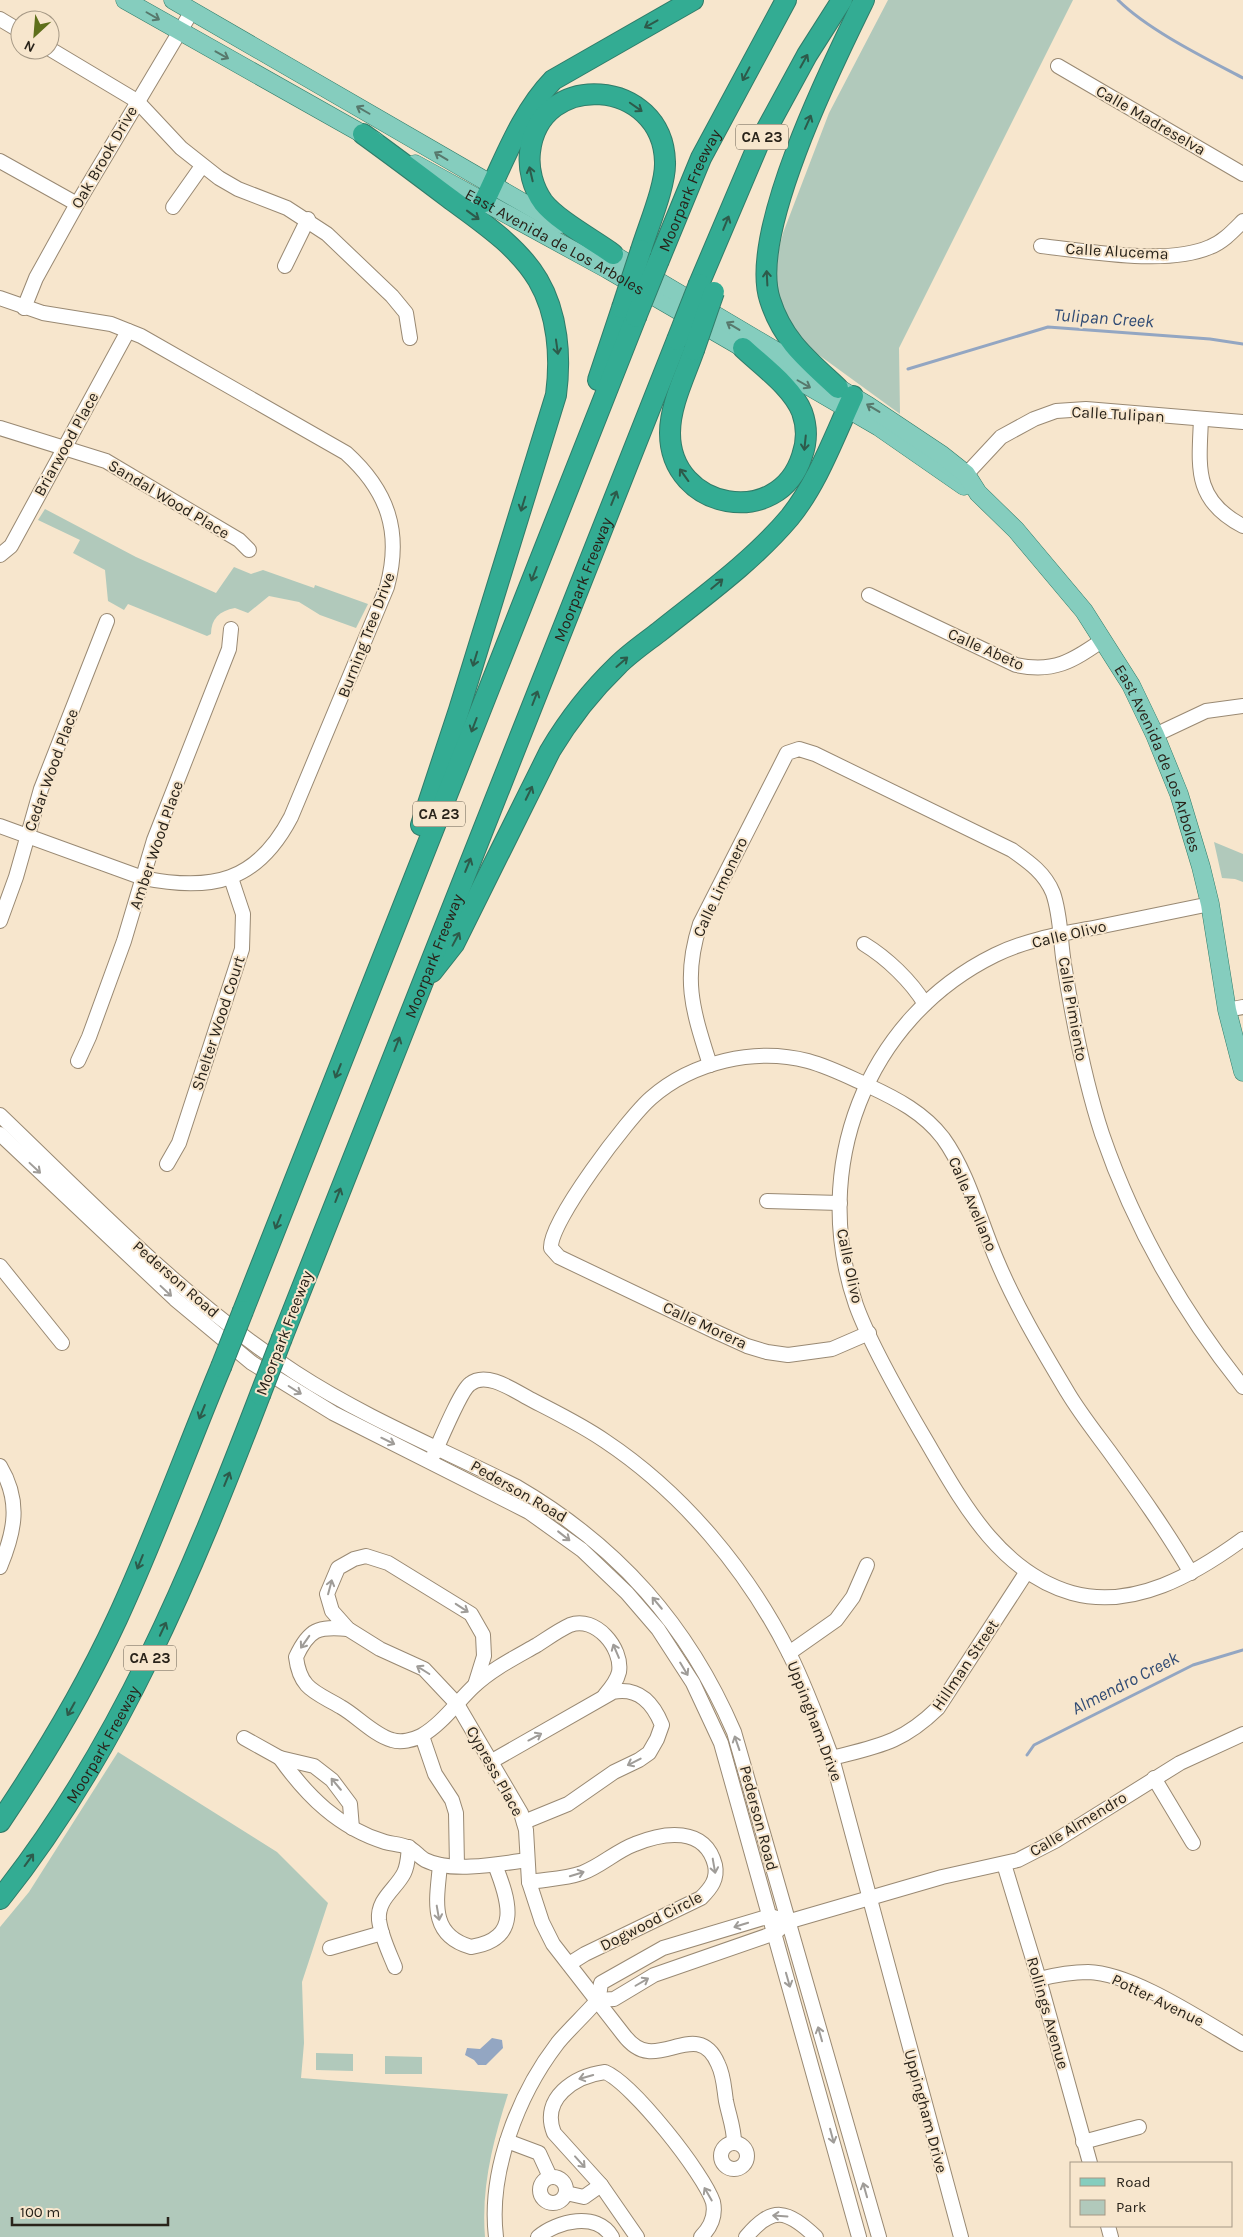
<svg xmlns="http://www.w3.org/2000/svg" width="1243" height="2237" viewBox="0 0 1243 2237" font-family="Karla,sans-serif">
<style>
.green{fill:#b1c9bb}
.water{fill:#93a6c2}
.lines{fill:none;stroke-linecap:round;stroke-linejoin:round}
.stream{stroke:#93a6c2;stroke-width:3}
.minor-casing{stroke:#998973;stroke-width:16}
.major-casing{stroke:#307c69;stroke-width:19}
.highway-casing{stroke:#307c69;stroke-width:22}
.minor{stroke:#fff;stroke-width:14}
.major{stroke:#85cdbe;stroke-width:18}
.highway{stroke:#33ac93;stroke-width:20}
.highway-bridge-casing{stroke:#307c69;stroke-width:22;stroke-linecap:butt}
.highway-bridge{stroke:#33ac93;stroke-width:20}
.oneway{stroke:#57786c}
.oneway2{stroke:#2d5a4a}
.oneway3{stroke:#9f9c98}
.labels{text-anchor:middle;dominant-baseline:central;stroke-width:4;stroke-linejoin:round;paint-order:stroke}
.shield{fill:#f7e6cd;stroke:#675e50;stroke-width:1}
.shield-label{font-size:15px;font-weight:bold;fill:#29231a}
.street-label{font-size:16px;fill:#29231a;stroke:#f7e6cd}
.water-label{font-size:18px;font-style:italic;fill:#304b74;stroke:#f7e6cd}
</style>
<rect width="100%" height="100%" fill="#f7e6cd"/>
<g class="green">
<path d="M888 0H1073L899 348 900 414 812 350 791 328 777 297 775 265 783 233 829 113Z"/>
<path d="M45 509 136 557 216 593 234 567 251 574 263 570 314 588 315 585 368 604 356 628 320 615 299 602 269 596 248 613 235 608C219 611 211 619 211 634L207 636 128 604 124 610 108 601 105 570 73 553 80 540 38 520Z"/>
<path d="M1214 842 1243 854V882L1235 879 1222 878Z"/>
<path d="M118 1752 277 1852 328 1903 302 1982 304 2043 301 2078 508 2094C493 2141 481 2187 485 2237H0V1927L29 1892Z"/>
<path d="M316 2053 353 2054V2071L316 2070Z"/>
<path d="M385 2056 422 2057V2074H385Z"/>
</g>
<path class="water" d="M492 2038 502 2040 503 2048 486 2065H478L474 2060 465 2055 467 2048 480 2049Z"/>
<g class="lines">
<g class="stream">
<path d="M1118 0C1148 30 1205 58 1243 78"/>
<path d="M908 369 1048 327 1210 339 1243 344"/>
<path d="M1027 1755 1034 1745 1193 1665 1243 1650"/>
</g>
<defs>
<g id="minor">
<path d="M0 19 20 31"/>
<path d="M50 49 137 101 181 148 219 178 238 189 287 208 327 234 392 296 406 313 410 338"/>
<path d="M1058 66 1243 174"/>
<path d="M0 161 77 204"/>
<path d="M173 207 202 166"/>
<path d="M1041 246C1087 251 1167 266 1210 247 1223 242 1233 231 1243 221"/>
<path d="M285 266 308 219"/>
<path d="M0 298 43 313 111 324 141 336 346 453C388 491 402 532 387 587L291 817C257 882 212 892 143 878L0 826"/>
<path d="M24 308 36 278 77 204 192 11"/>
<path d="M1201 419C1199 467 1193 500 1243 526"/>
<path d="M0 428 106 461 239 540 249 550"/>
<path d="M960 481 1001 437 1034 419 1056 411 1086 409 1243 422"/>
<path d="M0 555 11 546 128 331"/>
<path d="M869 595 1016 665C1055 673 1072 661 1103 640"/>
<path d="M1155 735 1206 711 1243 706"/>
<path d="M1210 904C1171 912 1132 920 1093 928 1061 934 1025 940 995 955 865 1019 809 1169 856 1305 870 1344 900 1396 921 1432 959 1496 996 1571 1072 1593 1134 1610 1195 1574 1243 1539"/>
<path d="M0 921 16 877 41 789 107 621"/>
<path d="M864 944C887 958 911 981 925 1004"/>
<path d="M1227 1010 1243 1007"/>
<path d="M78 1061 89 1037 124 941 154 840 229 649 231 629"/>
<path d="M710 1065C693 1011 682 980 700 924L787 753 799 749 815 754 1012 850C1029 862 1045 873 1053 893 1061 916 1060 940 1064 964 1073 1021 1084 1079 1102 1134 1134 1227 1182 1311 1243 1387"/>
<path d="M0 1115C94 1205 186 1302 296 1373 365 1418 444 1450 517 1487 618 1546 688 1625 734 1732L879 2237"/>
<path d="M0 1134 175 1299 252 1363 333 1413 529 1512 582 1550 627 1593 658 1629 693 1683 721 1743 859 2237"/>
<path d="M167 1164 179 1143 242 949 243 914 231 878"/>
<path d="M767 1201 840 1203"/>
<path d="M0 1266 62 1343"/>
<path d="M869 1333 832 1349 788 1355 767 1352 747 1346 714 1331 559 1257 551 1248C549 1222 629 1117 651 1098 692 1062 755 1047 808 1061 830 1067 849 1077 869 1086 897 1099 924 1113 943 1138 969 1174 980 1222 998 1263 1017 1308 1043 1351 1068 1393 1080 1413 1095 1432 1109 1451 1138 1491 1166 1530 1191 1573"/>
<path d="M434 1454C440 1441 461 1390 470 1384 487 1370 516 1392 532 1400 557 1413 582 1425 605 1441 683 1493 747 1570 789 1653 806 1687 819 1723 832 1758L961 2237"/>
<path d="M0 1466C21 1501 15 1531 0 1567"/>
<path d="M348 1629C318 1626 309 1629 296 1657 300 1690 316 1692 341 1707 357 1716 374 1735 392 1740 401 1743 413 1740 421 1736 442 1724 457 1702 474 1686 492 1669 516 1657 537 1645 548 1638 559 1630 570 1625 595 1615 623 1648 619 1672 617 1681 611 1688 605 1695"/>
<path d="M789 1653 836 1620 853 1597 867 1565"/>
<path d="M475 1685 484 1656 483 1635 471 1614 388 1563 366 1556 354 1559 338 1568 327 1594 332 1611 348 1629 380 1649 424 1669 457 1704 521 1813 526 1830 529 1882 542 1922 553 1944 623 2034C629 2042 637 2050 648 2051 673 2054 702 2026 718 2064 724 2076 724 2089 726 2101 729 2116 734 2128 734 2142"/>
<path d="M422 1736 435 1774 452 1800 456 1813 457 1866"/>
<path d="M244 1738 280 1758 314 1766 332 1780 350 1804 352 1828"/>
<path d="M280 1758C307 1796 339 1828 385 1842 392 1844 400 1844 407 1847 414 1849 419 1857 425 1860 450 1873 500 1864 527 1860"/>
<path d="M832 1758C879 1746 902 1743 938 1708L1026 1573"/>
<path d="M492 1761 613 1692C639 1687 653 1703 662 1725L657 1739 649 1753 639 1760 614 1772 568 1804 524 1822"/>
<path d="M1154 1778 1193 1843"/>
<path d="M1004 1864 1039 1979 1090 2163"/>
<path d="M440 1865C437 1899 428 1935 471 1947 522 1939 509 1900 495 1865"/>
<path d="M529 1882C547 1879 565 1879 582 1873 601 1866 616 1851 635 1844 664 1832 705 1826 715 1865 718 1879 711 1888 701 1898L585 1954 569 1964"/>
<path d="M330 1948 382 1933"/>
<path d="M395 1967C389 1952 381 1936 379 1920 377 1899 396 1889 404 1873 408 1865 408 1856 409 1847"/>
<path d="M1039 1979C1055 1975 1071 1972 1088 1972 1133 1973 1203 2021 1243 2044"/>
<path d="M598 2000 614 1999 654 1975 775 1933 787 1922 942 1877 1018 1860 1055 1841 1180 1763 1243 1734"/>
<path d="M507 2141 539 2153 550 2177"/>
<path d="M1083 2142 1139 2127"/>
<circle cx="734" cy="2156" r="13"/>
<circle cx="553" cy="2190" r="13"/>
<path d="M566 2193 584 2197 601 2185"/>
<path d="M1108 2226 1111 2237"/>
<path d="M496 2237C488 2172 518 2095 557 2044 564 2034 595 2005 598 1999 600 1994 600 1988 601 1983L663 1948 770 1916 777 1918"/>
<path d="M538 2237C557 2221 597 2211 612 2237"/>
<path d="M637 2237 601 2185 554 2133C540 2098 575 2076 605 2072 633 2084 704 2174 713 2202 716 2216 710 2228 701 2237"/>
<path d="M746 2237C773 2205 787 2210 816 2237"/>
</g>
<g id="major">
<path d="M125 0 375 141"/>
<path d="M173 0 560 224"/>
<path id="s1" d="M415 164 607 269 879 427 964 486"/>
<path id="s2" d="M602 248 867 405 942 455 966 474 978 493 1016 530 1084 611 1131 685 1155 735 1179 794 1201 867 1210 904 1227 1010 1243 1072"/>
</g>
<g id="highway">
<path d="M363 134C392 155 420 176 449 198 480 221 518 246 538 280 558 314 561 357 556 395L459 710 421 825"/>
<path d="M484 202C504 161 521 113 553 80L693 0"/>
<path d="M613 254C594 240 557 220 543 202 533 188 528 169 530 152 539 69 663 78 665 162 666 185 648 227 641 250"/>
<path id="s3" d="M659 260 701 158 786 0"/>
<path d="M699 284 758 145 807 55 842 0"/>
<path d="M694 350C685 376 670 405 670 433 670 510 779 530 802 456 807 442 807 426 802 412 792 387 762 366 743 348"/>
<path d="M598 380 622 308"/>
<path d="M838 388C808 360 783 341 770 300 748 234 833 63 864 0"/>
<path d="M432 972 454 944 550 751C569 719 592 690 618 665 630 653 646 642 659 632 704 596 753 561 790 517 818 482 834 437 853 396"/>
<path d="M243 1311 636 317"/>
<path id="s4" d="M282 1338 677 340"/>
<path d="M0 1822C44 1757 84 1690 117 1619 155 1537 186 1451 221 1367"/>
<path id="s5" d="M0 1899C119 1750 192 1572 260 1395"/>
</g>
</defs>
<use href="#minor" class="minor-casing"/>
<use href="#major" class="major-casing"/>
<use href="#highway" class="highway-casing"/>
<use href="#minor" class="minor"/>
<use href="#major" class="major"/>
<use href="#highway" class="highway"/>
<defs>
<g id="highway-bridge">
<path d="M622 308 641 250"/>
<path d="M636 317 659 260"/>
<path d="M677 340 699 284"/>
<path d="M694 350 714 292"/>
<path d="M221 1367 243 1311"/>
<path d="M260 1395 282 1338"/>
</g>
</defs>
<use href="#highway-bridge" class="highway-bridge-casing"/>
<use href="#highway-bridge" class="highway-bridge"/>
</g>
<defs><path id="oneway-shaft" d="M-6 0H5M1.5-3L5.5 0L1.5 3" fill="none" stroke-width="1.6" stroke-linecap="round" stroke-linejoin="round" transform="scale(1.25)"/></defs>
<g class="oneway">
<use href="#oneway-shaft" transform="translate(153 16) rotate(30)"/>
<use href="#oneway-shaft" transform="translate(222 55) rotate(29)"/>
<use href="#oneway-shaft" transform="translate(363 110) rotate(-150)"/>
<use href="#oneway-shaft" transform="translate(441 156) rotate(-149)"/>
<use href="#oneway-shaft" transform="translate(733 326) rotate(-149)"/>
<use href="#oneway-shaft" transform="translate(804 384) rotate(30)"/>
<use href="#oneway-shaft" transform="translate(873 408) rotate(-149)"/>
</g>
<g class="oneway2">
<use href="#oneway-shaft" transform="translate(651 24) rotate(151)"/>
<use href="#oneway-shaft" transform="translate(804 61) rotate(-61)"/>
<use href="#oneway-shaft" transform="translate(746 74) rotate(118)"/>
<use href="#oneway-shaft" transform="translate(636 107) rotate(35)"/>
<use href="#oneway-shaft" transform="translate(808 122) rotate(-66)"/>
<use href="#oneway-shaft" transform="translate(531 174) rotate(-103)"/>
<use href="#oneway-shaft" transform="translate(473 215) rotate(36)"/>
<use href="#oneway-shaft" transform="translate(726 223) rotate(-68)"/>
<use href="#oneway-shaft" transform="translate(767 278) rotate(-93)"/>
<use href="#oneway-shaft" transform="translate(557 347) rotate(82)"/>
<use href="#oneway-shaft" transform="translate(805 443) rotate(96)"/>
<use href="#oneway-shaft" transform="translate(684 475) rotate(-126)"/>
<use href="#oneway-shaft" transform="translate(614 498) rotate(-68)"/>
<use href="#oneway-shaft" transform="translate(523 504) rotate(107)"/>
<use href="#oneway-shaft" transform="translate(534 574) rotate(111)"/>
<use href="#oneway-shaft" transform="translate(717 584) rotate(-40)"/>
<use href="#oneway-shaft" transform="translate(475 659) rotate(107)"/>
<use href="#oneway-shaft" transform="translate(622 662) rotate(-41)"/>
<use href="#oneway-shaft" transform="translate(535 698) rotate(-69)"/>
<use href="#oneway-shaft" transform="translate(474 725) rotate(111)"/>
<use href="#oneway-shaft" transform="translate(529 793) rotate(-64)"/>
<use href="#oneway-shaft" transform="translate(468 865) rotate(-68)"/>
<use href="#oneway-shaft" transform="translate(456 939) rotate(-62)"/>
<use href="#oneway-shaft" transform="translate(397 1044) rotate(-69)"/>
<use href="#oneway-shaft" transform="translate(338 1071) rotate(112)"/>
<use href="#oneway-shaft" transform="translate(338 1195) rotate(-69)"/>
<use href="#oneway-shaft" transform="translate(278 1222) rotate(112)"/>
<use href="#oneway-shaft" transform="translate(202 1412) rotate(112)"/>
<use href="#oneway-shaft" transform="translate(227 1479) rotate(-68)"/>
<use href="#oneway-shaft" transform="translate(140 1562) rotate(112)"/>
<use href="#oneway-shaft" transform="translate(163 1629) rotate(-65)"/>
<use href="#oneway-shaft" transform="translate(71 1709) rotate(119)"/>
<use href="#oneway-shaft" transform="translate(29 1860) rotate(-54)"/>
</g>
<g class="oneway3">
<use href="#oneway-shaft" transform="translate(35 1168) rotate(43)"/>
<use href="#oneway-shaft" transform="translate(166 1291) rotate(43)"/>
<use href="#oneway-shaft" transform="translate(295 1390) rotate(32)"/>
<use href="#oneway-shaft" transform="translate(388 1441) rotate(26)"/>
<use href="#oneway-shaft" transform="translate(564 1536) rotate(38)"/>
<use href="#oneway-shaft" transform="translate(330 1587) rotate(-75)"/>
<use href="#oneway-shaft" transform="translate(657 1603) rotate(-130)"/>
<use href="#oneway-shaft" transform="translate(462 1608) rotate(33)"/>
<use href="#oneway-shaft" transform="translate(305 1642) rotate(125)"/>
<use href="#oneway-shaft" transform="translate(616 1651) rotate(-113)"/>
<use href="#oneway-shaft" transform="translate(684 1669) rotate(59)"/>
<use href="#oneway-shaft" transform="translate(423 1670) rotate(-148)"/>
<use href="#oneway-shaft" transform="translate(535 1737) rotate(-28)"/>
<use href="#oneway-shaft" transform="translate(737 1743) rotate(-109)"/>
<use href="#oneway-shaft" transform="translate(634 1762) rotate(153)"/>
<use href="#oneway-shaft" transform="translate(336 1784) rotate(-130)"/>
<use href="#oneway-shaft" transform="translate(714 1866) rotate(80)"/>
<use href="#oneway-shaft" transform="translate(577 1874) rotate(-17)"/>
<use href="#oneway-shaft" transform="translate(438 1913) rotate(80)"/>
<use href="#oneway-shaft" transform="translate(741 1925) rotate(163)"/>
<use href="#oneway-shaft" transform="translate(788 1980) rotate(74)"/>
<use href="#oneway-shaft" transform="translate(642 1982) rotate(-30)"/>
<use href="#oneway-shaft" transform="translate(820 2034) rotate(-106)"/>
<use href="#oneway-shaft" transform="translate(586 2077) rotate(164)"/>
<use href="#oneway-shaft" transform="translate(832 2136) rotate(75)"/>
<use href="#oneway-shaft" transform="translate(580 2162) rotate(48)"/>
<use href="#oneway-shaft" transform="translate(865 2190) rotate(-106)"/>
<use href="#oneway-shaft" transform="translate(708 2194) rotate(-120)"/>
<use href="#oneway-shaft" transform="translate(780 2216) rotate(-176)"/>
</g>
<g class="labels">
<g class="shield">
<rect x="736" y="124.5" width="52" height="25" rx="4"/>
<rect x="413" y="801.5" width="52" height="25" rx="4"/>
<rect x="124" y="1645.5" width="52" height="25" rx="4"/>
</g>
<g class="shield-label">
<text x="762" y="137">CA 23</text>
<text x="439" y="814">CA 23</text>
<text x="150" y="1658">CA 23</text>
</g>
<g class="street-label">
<text transform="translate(1151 120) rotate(30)">Calle Madreselva</text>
<text transform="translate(104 157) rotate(-60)">Oak Brook Drive</text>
<text stroke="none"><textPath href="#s3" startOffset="76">Moorpark Freeway</textPath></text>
<text stroke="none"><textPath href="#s1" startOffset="160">East Avenida de Los Arboles</textPath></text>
<text transform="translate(1117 251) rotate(3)">Calle Alucema</text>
<text transform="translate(1118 414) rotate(3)">Calle Tulipan</text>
<text transform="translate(66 444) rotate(-61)">Briarwood Place</text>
<text transform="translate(169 499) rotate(31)">Sandal Wood Place</text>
<text stroke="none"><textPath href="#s4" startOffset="816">Moorpark Freeway</textPath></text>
<text transform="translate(366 635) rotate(-69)">Burning Tree Drive</text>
<text transform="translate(986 649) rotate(24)">Calle Abeto</text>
<text stroke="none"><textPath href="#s2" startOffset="776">East Avenida de Los Arboles</textPath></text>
<text transform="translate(51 770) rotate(-70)">Cedar Wood Place</text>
<text transform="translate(156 845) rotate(-71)">Amber Wood Place</text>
<text transform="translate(720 887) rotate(-65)">Calle Limonero</text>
<text transform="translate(1069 934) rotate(-13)">Calle Olivo</text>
<text stroke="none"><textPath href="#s4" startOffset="411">Moorpark Freeway</textPath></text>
<text transform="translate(1073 1009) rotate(80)">Calle Pimiento</text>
<text transform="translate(218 1023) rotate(-72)">Shelter Wood Court</text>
<text transform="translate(973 1204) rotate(67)">Calle Avellano</text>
<text transform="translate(850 1266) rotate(78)">Calle Olivo</text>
<text transform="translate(176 1279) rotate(41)">Pederson Road</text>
<text transform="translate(705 1325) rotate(25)">Calle Morera</text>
<text transform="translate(284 1333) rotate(-69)">Moorpark Freeway</text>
<text transform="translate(519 1491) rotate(30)">Pederson Road</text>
<text transform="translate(965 1665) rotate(-56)">Hillman Street</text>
<text transform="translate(815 1721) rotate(69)">Uppingham Drive</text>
<text stroke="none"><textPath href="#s5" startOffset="186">Moorpark Freeway</textPath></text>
<text transform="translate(495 1771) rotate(61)">Cypress Place</text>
<text transform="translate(759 1818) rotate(75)">Pederson Road</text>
<text transform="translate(1078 1824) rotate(-31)">Calle Almendro</text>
<text transform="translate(651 1921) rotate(-27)">Dogwood Circle</text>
<text transform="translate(1158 2000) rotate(26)">Potter Avenue</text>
<text transform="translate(1048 2013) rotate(74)">Rollings Avenue</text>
<text transform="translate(926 2111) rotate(75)">Uppingham Drive</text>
</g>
<g class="water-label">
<text transform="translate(1104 318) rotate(4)">Tulipan Creek</text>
<text transform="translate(1125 1683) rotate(-27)">Almendro Creek</text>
</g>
</g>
<rect x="1070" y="2162" width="162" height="65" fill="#f7e6cd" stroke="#a59885"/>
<rect x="1080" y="2178" width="25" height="8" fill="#85cdbe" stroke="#a59885"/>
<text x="1116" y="2187" font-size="15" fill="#29231a">Road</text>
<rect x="1080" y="2200" width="25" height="15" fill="#b1c9bb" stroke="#a59885"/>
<text x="1116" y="2212" font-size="15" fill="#29231a">Park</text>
<g transform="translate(35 35) rotate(206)"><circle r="24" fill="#f7e6cd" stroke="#a59885"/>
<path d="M0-4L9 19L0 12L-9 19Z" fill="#5e6f1b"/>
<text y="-8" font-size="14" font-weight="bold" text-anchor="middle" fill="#29231a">N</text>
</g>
<path d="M12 2217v8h156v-8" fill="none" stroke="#29231a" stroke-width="2.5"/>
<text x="20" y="2217" font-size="15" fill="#29231a" stroke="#f7e6cd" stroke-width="4" paint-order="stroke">100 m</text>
</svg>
